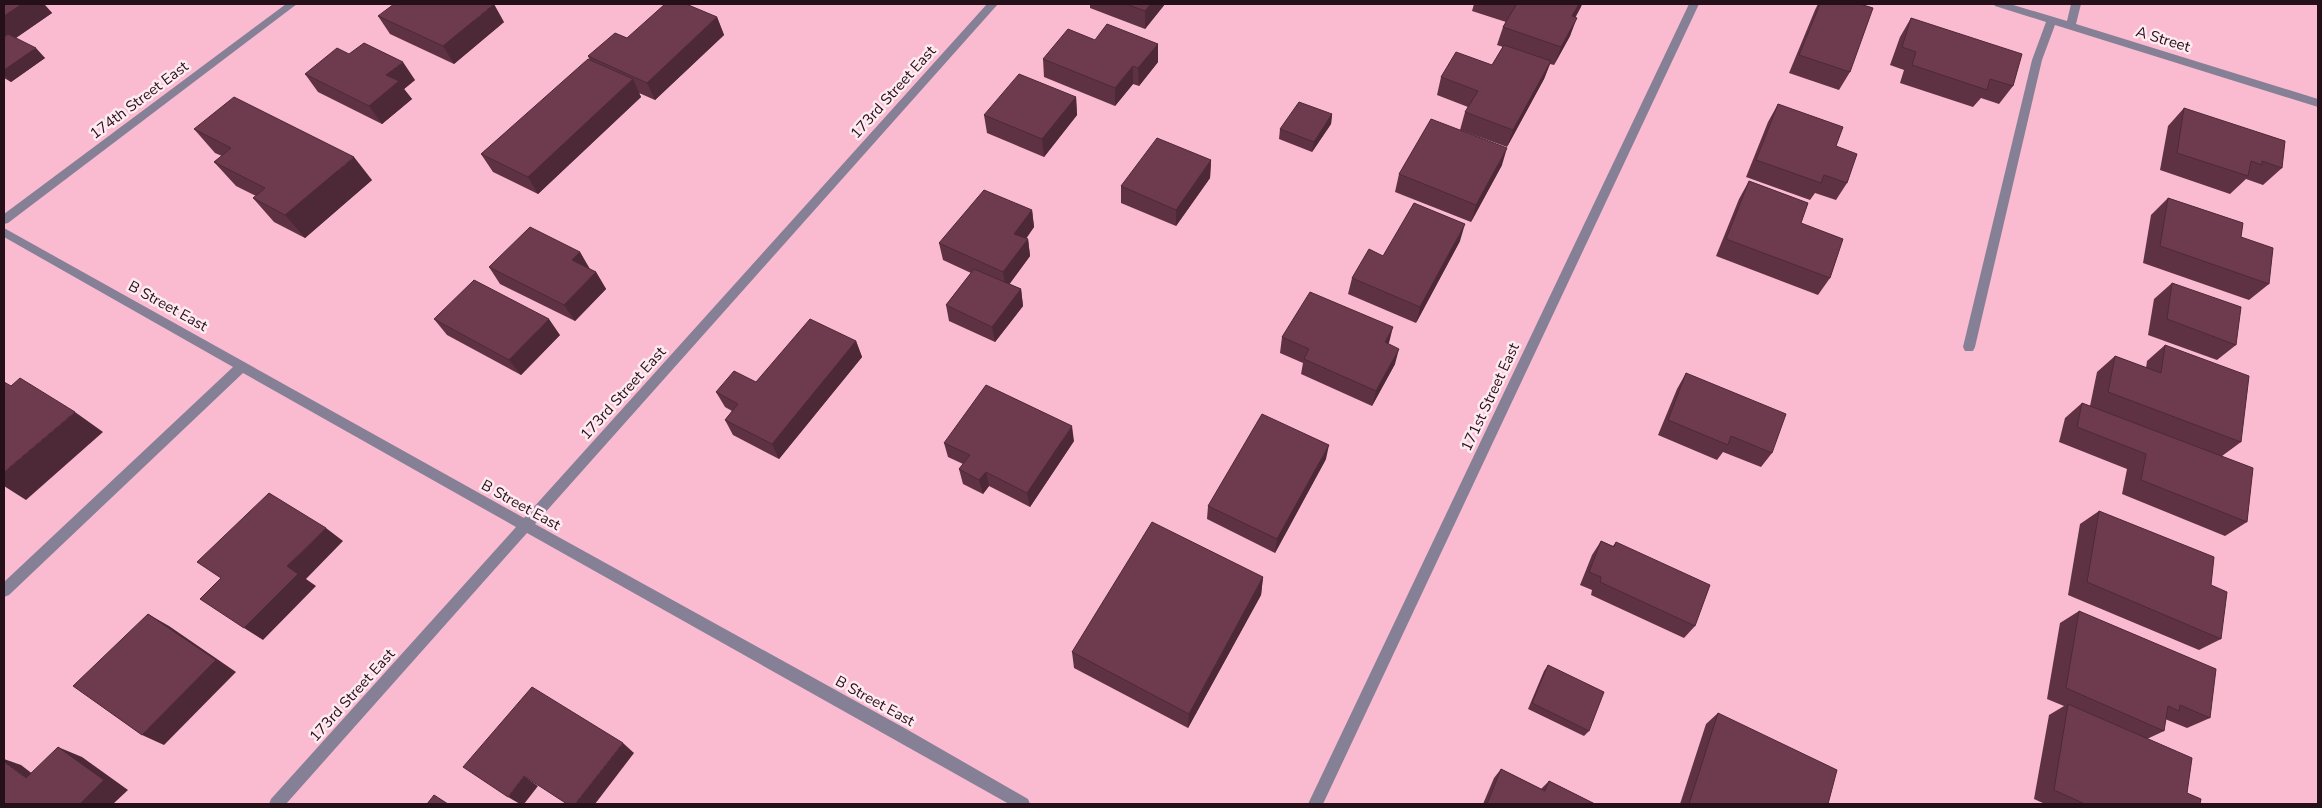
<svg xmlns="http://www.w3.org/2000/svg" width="2322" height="808" viewBox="0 0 2322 808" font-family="'Nunito Sans',sans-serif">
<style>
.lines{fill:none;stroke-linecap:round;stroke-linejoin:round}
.minor{fill:#868097;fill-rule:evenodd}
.wall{fill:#5f3243}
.shaded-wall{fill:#4d2937}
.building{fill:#6e3a4e;stroke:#4d2937}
.labels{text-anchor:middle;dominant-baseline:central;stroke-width:5;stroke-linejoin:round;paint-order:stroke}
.street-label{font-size:15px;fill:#250f18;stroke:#feeaf0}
</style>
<rect width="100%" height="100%" fill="#fabbd0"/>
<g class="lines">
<g class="minor">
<path d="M286 4H297L8 223 4 224V214Z"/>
<path d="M987 4H998L535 524 908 730 1028 799 1030 804H1009L527 533 286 804H269L271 799 516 527 243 373 9 595 4 597V582L233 367 4 237V228L524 518Z"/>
<path d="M1689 4H1699L1323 804H1308Z"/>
<path d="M1994 4H2010L2067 21 2071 4H2081L2076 24 2318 99V107L2055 25 2042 60 1975 347 1973 351H1965L1963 347 2032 60 2046 22 1995 6Z"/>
</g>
</g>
<g class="wall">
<path d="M4 4H44L52 13 16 38 45 58 11 82 4 78Z"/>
<path d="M1090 4H1165L1145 29 1090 8Z"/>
<path d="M1474 4H1582L1575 17 1570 36 1554 65 1550 64 1544 79 1507 147 1460 130 1465 112 1468 107 1437 95 1441 77 1492 65 1503 47 1497 45 1503 27 1506 22 1472 11Z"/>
<path d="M1818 4H1860L1850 72 1839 90 1789 73 1815 10Z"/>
<path d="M378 16 504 22 454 64 390 34Z"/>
<path d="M717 17 724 35 655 100 639 93 641 97 538 194 493 172 481 154 590 61 588 56 627 38Z"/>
<path d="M1911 18 2013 86 1999 104 1981 98 1973 107 1900 83 1904 70 1890 65 1900 37Z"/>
<path d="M1095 40 1158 44V62L1139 86 1133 84 1115 106 1044 77 1043 59Z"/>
<path d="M349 54 415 80 404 89 412 99 382 124 318 92 305 74Z"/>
<path d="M1076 97 1077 115 1044 157 987 133 984 115Z"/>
<path d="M1778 104 1836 146 1847 183 1836 200 1815 193 1810 200 1746 177 1768 122Z"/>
<path d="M2184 108 2282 168 2263 185 2246 179 2230 194 2160 170 2168 126Z"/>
<path d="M1332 114 1331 124 1312 152 1279 139 1280 129Z"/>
<path d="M194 129 372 180 305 238 274 222 253 198 256 196 236 186 214 162 222 156 215 153Z"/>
<path d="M1211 160 1210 178 1176 226 1121 203V186Z"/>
<path d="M1502 165 1471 222 1395 192 1399 174Z"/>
<path d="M1749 181 1801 223 1830 278 1818 295 1716 256 1739 199Z"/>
<path d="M2168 198 2241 237 2269 284 2249 300 2143 263 2151 215Z"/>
<path d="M1032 210 1034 227 1026 239H1028L1030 256 1009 284 1021 289 1023 306 995 342 949 321 946 305 971 273 943 260 939 243Z"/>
<path d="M1460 241 1416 323 1348 294 1352 278Z"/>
<path d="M580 252 589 269 596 272 606 289 575 321 500 284 489 267Z"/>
<path d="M2172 283 2236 345 2217 360 2148 335 2154 299Z"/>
<path d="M434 319 560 335 521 375 447 335Z"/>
<path d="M1282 337 1388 344 1395 364 1372 406 1301 374 1303 363 1280 353Z"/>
<path d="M856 341 862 357 779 459 733 435 725 420 732 411 725 407 716 392 756 382Z"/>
<path d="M2165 345 2241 442 2222 456 2247 522 2225 536 2122 494 2127 469 2059 442 2065 418 2082 403 2090 406 2097 372 2115 356 2146 368 2147 361Z"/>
<path d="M1686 373 1772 453 1761 467 1723 452 1717 460 1658 435 1677 389Z"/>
<path d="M1074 441 1030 507 989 486 983 494 963 484 959 469 963 464 948 457 944 443Z"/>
<path d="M1326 459 1275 553 1207 519 1208 506Z"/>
<path d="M2099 511 2211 585 2221 639 2199 650 2068 595 2080 524Z"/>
<path d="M1601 541 1613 546 1616 542 1695 626 1684 638 1591 595 1592 590 1580 585 1592 555Z"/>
<path d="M1263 577 1261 595 1188 728 1074 668 1072 652Z"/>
<path d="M2079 611 2210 718 2187 728 2165 719 2164 731 2147 739 2187 793 2200 804H2045L2034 799 2049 715 2064 706 2047 699 2060 623Z"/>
<path d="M1548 665 1589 731 1584 736 1528 709 1544 671Z"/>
<path d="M1718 713 1828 804H1680L1706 724Z"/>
<path d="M1501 769 1541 789 1549 781 1595 804H1483L1494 778Z"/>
</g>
<g class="shaded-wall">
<path d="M22 4H44L52 13 4 46V16Z"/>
<path d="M494 4 504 22 454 64 443 46Z"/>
<path d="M1151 4H1165L1145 29V11Z"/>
<path d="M1579 4H1582L1581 7 1566 35 1572 16Z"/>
<path d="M717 17 724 35 655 100 647 83Z"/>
<path d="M1577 18 1570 36 1554 65 1561 47Z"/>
<path d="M1158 44V62L1139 86 1138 68Z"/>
<path d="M36 48 45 58 11 82 4 75V70Z"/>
<path d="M1551 61 1544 79 1507 147 1513 130Z"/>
<path d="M403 62 415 80 404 89 412 99 382 124 369 106 386 75Z"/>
<path d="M1133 66V84L1115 106V88Z"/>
<path d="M633 79 641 97 538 194 528 177Z"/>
<path d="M1076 97 1077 115 1044 157 1042 139Z"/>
<path d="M1332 114 1331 124 1312 152 1314 142Z"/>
<path d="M1507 148 1502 165 1471 222 1476 205Z"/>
<path d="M354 157 372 180 305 238 285 215Z"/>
<path d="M1211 160 1210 178 1176 226V210Z"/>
<path d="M1032 210 1034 227 1017 250 1014 234Z"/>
<path d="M1465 224 1460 241 1416 323 1420 307Z"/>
<path d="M1028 239 1030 256 1006 289 1003 272Z"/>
<path d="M580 252 590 269 582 277 572 260Z"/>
<path d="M596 272 606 289 575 321 564 305Z"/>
<path d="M1021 289 1023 306 995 342 992 327Z"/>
<path d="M549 319 560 335 521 375 509 360Z"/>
<path d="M1393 327 1389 343 1381 358 1385 342Z"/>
<path d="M856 341 862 357 779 459 772 444Z"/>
<path d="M1399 349 1395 364 1372 406 1376 391Z"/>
<path d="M75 412 103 432 26 500 4 486V472Z"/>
<path d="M1072 426 1074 441 1030 507 1027 493Z"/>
<path d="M1329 445 1326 459 1275 553 1277 539Z"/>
<path d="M986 472 989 486 983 494 979 480Z"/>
<path d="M326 528 343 541 306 579 316 586 263 640 244 628 287 566Z"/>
<path d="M1263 577 1261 595 1188 728 1189 714Z"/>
<path d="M148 614 169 626 236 672 164 745 142 735Z"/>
<path d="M623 743 634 753 595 804H575Z"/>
<path d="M58 747 82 757 128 790 113 804H80Z"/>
<path d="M4 759 21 765 51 788 26 778 4 762Z"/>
<path d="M524 776 538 786 524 804H520L508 797Z"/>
</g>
<g class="building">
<path d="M4 4H22L4 16Z"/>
<path d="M394 4H494L443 46 378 16Z"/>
<path d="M665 4H686L717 17 647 83 588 56 615 33 627 38Z"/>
<path d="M1126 4H1151L1145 11Z"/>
<path d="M1511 4H1579L1572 16 1577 18 1561 47 1503 27 1516 5Z"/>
<path d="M1820 4H1860L1873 8 1850 72 1799 55Z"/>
<path d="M1911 18 2022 54 2013 86 1990 79 1987 90 1912 65 1916 52 1902 47Z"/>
<path d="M1107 24 1158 44 1138 68 1133 66 1115 88 1043 59 1068 29 1095 40Z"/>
<path d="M8 34 36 48 4 70V37Z"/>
<path d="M364 43 403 62 386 75 399 81 369 106 305 74 337 48 349 54Z"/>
<path d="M1504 45 1551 61 1513 130 1465 112 1478 91 1441 77 1456 52 1492 65Z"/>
<path d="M588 59 633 79 528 177 481 154Z"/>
<path d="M1019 74 1076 97 1042 139 984 115Z"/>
<path d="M234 97 354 157 285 215 253 198 265 188 214 162 231 148 194 129Z"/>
<path d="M1299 102 1332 114 1314 142 1280 129Z"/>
<path d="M1778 104 1843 127 1836 146 1857 154 1847 183 1824 175 1821 183 1756 160Z"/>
<path d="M2184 108 2285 141 2282 168 2262 161V165L2251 161 2248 176 2177 153Z"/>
<path d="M1431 119 1507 148 1476 205 1399 174Z"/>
<path d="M1157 138 1211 160 1176 210 1121 186Z"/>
<path d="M1749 181 1808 203 1801 223 1843 239 1830 278 1726 239Z"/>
<path d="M984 190 1032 210 1014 234 1028 239 1003 272 939 243Z"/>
<path d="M2168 198 2243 223 2241 237 2273 248 2269 284 2160 246Z"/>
<path d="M1414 203 1465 224 1420 307 1352 278 1369 249 1383 256Z"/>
<path d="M530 227 580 252 572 260 596 272 564 305 489 267Z"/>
<path d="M974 269 1021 289 992 327 946 305Z"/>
<path d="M474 280 549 319 509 360 434 319Z"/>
<path d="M2172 283 2241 307 2236 345 2167 319Z"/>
<path d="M1310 292 1393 327 1385 342 1399 349 1376 391 1304 359 1309 349 1282 337Z"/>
<path d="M810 319 856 341 772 444 725 420 738 404 716 392 734 371 756 382Z"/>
<path d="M2165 345 2249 376 2241 442 2108 392 2115 356 2161 373Z"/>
<path d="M1686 373 1786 414 1772 453 1731 436 1728 445 1668 420Z"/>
<path d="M20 378 75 412 4 472V382L11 386Z"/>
<path d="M986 385 1072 426 1027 493 986 472 979 480 959 469 970 455 944 443Z"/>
<path d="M2082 403 2253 468 2247 522 2141 480 2146 454 2077 427Z"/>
<path d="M1262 414 1329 445 1277 539 1208 506Z"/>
<path d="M269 493 326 528 287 566 298 574 244 628 200 599 221 578 197 562Z"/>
<path d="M2099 511 2214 557 2211 585 2227 592 2221 639 2087 582Z"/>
<path d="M1152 522 1263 577 1189 714 1072 652Z"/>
<path d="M1601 541 1614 547 1616 542 1710 585 1695 626 1600 582 1601 577 1589 572Z"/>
<path d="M2079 611 2216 669 2210 718 2180 705 2179 711 2168 706 2164 731 2066 688Z"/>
<path d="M148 614 216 660 142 735 73 686Z"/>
<path d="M1548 665 1604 692 1589 731 1532 703Z"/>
<path d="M532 687 623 743 575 804H567L524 776 508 797 463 767Z"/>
<path d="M2068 704 2192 758 2187 793 2201 799 2200 804H2085L2054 790Z"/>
<path d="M1718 713 1837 770 1828 804H1689Z"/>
<path d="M58 747 104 780 80 804H4V762L26 778Z"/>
<path d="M1501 769 1545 791 1549 781 1595 804H1487Z"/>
<path d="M434 795 448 804H427Z"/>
</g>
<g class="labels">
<g class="street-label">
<text transform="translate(2163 39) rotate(17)">A Street</text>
<text transform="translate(893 92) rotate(-48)">173rd Street East</text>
<text transform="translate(139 100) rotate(-37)">174th Street East</text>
<text transform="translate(168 306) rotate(29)">B Street East</text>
<text transform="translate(623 393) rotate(-48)">173rd Street East</text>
<text transform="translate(1490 397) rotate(-65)">171st Street East</text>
<text transform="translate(521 505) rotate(29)">B Street East</text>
<text transform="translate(352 695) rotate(-48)">173rd Street East</text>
<text transform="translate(875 701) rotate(29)">B Street East</text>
</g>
</g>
<rect width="2322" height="808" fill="none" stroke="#250f18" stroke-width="10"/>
</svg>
